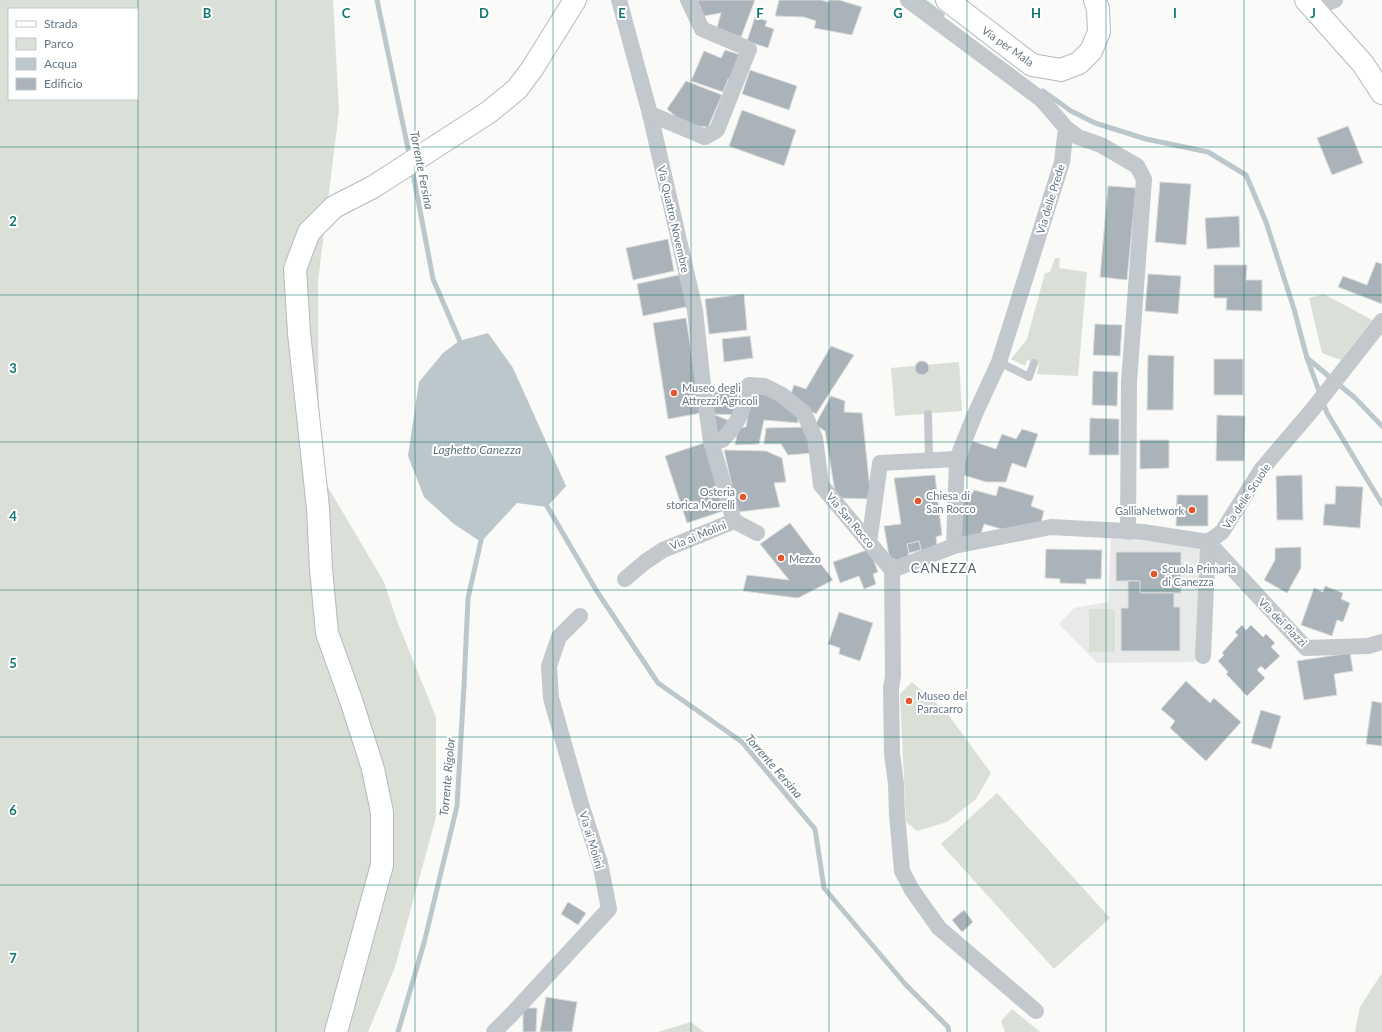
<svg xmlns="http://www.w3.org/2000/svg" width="1382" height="1032" viewBox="0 0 1382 1032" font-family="Lato,sans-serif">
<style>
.built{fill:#e8e9e9}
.green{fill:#dadfd7;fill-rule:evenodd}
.water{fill:#bbc7cb}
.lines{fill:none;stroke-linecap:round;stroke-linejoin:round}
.stream{stroke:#bbc7cb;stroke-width:5}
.building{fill:#aab3b9;stroke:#dcdcda}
.secondary-casing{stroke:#b3babf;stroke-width:24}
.lane{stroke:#c3c8cc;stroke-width:8}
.street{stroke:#c3c8cc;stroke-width:16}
.secondary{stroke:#fff;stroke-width:22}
.grid{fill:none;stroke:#0f766e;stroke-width:1;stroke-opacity:0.55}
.poi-dot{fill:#e4572e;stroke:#fff;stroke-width:1.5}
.labels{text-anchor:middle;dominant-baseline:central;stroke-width:4;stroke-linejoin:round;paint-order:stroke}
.street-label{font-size:11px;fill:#657683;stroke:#fff}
.poi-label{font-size:11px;fill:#657683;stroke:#fff;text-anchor:start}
.water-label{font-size:12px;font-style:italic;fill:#60757c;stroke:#fff}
.quarter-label{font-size:13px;letter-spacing:1px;fill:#57646e;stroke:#fff}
.grid-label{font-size:13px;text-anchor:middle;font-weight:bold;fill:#0f766e;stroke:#fff;stroke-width:4;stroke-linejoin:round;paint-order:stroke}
</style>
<rect width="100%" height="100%" fill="#fafaf8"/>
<path class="built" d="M1111 538 1199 546 1195 662 1097 663 1059 624 1074 608 1108 602Z"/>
<g class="green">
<path d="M0 0H333L339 111 318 281 319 472 384 582 397 621 436 717V817L395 967 368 1032H0ZM9 9H137V99H9Z"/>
<path d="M1055 258H1060L1059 268 1087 272 1078 376 1037 374 1039 364 1027 360 1025 366 1011 359 1027 339 1045 273 1050 272Z"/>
<path d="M1324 294 1372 320 1341 360 1322 353 1309 298Z"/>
<path d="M959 362 962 411 895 416 891 368Z"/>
<rect x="1089" y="609" width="26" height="43"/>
<path d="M912 682 947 713 991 773 976 799 947 822 917 831 906 822 900 694Z"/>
<path d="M997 793 1110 918 1054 969 941 844Z"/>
<path d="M1382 973V1032H1355L1360 1007Z"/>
<path d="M1012 1009 1040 1032H1005L1001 1021Z"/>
<path d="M691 1022 704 1032H658Z"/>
</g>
<path class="water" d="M488 333 513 368 566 486 547 507 517 503 481 542 454 524 424 497 408 456 419 382 443 353 459 341Z"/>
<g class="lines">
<g class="stream">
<path d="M377 0 410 158"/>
<path d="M922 0 942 15"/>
<path d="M1043 91 1071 111 1095 123 1146 139 1208 152 1246 175 1266 222 1294 309 1307 358 1327 413 1382 504"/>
<path d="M412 168 433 279 462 346"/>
<path d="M1307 358 1355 398 1382 426"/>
<path d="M544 501 596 590 658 683 742 742 815 829 824 888 906 985 948 1027 949 1032"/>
<path d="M398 1032 424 943 457 806 464 686 468 598 482 536"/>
</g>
</g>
<g class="building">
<path d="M697 0H755L741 37 717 28 721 13 704 16Z"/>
<path d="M779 0H821L829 2 830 0H839L862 7 852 35 814 28 816 21 804 17 775 16Z"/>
<path d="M755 17 767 21 765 26 774 29 768 48 747 41Z"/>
<path d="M725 50 741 55 732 80 728 79 723 92 691 81 704 51 721 58Z"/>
<path d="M750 70 797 86 789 110 742 94Z"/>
<path d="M686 81 722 95 708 127 686 125 667 109Z"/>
<path d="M742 110 796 130 784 166 729 146Z"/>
<path d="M1348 126 1363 163 1332 175 1317 138Z"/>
<path d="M1160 182 1191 184 1186 245 1155 242Z"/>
<path d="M1108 186 1136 188 1127 280 1100 277Z"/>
<path d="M1239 216 1240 247 1207 249 1205 218Z"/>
<path d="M668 239 674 271 633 280 626 248Z"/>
<path d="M1376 262 1382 264V304L1338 287 1343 276 1367 285Z"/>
<path d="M1214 265H1247L1246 280H1262V311L1226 310 1227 298H1214Z"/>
<path d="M683 274 690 306 643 316 637 284Z"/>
<path d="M1148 274 1181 276 1178 314 1145 311Z"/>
<path d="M744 294 747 330 709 334 705 299Z"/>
<path d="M686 318 701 413 668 419 653 323Z"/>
<path d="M1095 324 1122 325 1120 356 1093 355Z"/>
<path d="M750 336 753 358 724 362 722 339Z"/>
<path d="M831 346 854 355 816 414 789 399 794 385 806 389Z"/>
<path d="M1148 355 1174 356 1173 410H1147Z"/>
<rect x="1214" y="359" width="29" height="36"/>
<circle cx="922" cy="368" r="7"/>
<path d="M1093 371 1118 372 1117 406 1092 405Z"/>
<path d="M714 390 738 391 737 415 713 414Z"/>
<path d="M752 392 771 396 798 413V423L764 420 759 444 735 445 738 428 746 427Z"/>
<path d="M831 396 845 401 844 412 862 413 871 499 836 498 825 431 815 425Z"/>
<path d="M715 415 730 421 724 435 710 429Z"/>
<path d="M1217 415 1245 416 1244 461H1216Z"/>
<path d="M1090 418 1119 419V455H1089Z"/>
<path d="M806 427 813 453 788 455 781 444H764L766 428Z"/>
<path d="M1022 429 1038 434 1026 468 1012 463 1006 482H986L960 474 972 441 996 449 1002 434 1016 439Z"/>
<path d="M1140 440H1169V468L1140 469Z"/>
<path d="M704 443 726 510 687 523 665 456Z"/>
<path d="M724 450 766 451 782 458 786 482 774 483 780 507 738 512Z"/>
<path d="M935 475 942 535 936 537 937 546 925 552 921 550 919 541 907 544 909 553 906 558 901 561 895 560 889 556 884 526 901 524 894 478Z"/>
<path d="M1302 475 1303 520H1277L1276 476Z"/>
<path d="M999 486 1034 496 1031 506 1044 511 1040 526 1001 529 984 524 980 537 959 539V491L972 494 974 490 996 496Z"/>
<path d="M1336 486 1363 487 1360 528 1323 525 1325 504H1335Z"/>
<path d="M1177 495H1208V526H1176Z"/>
<path d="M790 523 833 580 798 598 743 591 747 575 789 580 760 544Z"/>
<path d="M919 541 921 550 909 553 907 544Z"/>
<path d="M1301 547V568L1287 593 1264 580 1275 560V548Z"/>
<path d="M870 549 878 572 873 574 876 584 864 589 859 576 840 583 833 562Z"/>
<path d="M1046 549 1102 550 1101 579H1086V584L1060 583V579L1045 578Z"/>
<path d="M1116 552H1181V593H1140V581H1116Z"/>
<path d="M1128 581H1140V593H1174V607H1180V651H1121V608H1128Z"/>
<path d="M1325 586 1343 593 1341 599 1350 603 1343 622 1337 620 1332 636 1301 625 1314 588 1323 592Z"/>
<path d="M839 612 873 623 860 661 839 654 840 648 828 644Z"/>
<path d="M1242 625 1246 630 1251 625 1263 637 1266 634 1275 643 1271 647 1280 656 1265 670 1261 666 1257 670 1265 678 1247 696 1226 674 1228 672 1218 661 1224 655 1222 653 1238 635 1235 632Z"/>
<path d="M1350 653 1353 671 1334 674 1337 695 1304 700 1297 661Z"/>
<path d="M1186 681 1210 703 1214 698 1241 722 1206 761 1170 728 1175 721 1161 709Z"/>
<path d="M1372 701 1382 703V746L1366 744Z"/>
<path d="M1261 710 1281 716 1271 749 1251 743Z"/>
<path d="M568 902 586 913 578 925 561 914Z"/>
<path d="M964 910 973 922 962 932 952 920Z"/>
<path d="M546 997 577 1002 572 1032H540Z"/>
<path d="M523 1008H537L536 1032H523Z"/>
</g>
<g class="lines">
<defs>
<g id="secondary">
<path d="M947 0 1032 65 1061 70 1079 63 1091 51 1099 32 1098 9 1095 0"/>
<path d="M1306 0 1363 64 1382 93"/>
<path d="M336 1032 382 865V812L373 769 352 703 327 633 321 569 318 508 299 333 295 269 309 232 334 207 373 187 489 112 517 89 532 69 575 0"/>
</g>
</defs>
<use href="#secondary" class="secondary-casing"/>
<g class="lane">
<path d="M999 362 1029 377 1034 363"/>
<path d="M928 414 929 460"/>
</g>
<g class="street">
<path d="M619 0 650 114 695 310 703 385 711 441 734 521 757 533"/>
<path d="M908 0 1042 100 1066 128 1062 162 999 362 975 414 957 459 954 546"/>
<path d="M1314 8 1335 0"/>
<path d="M650 114 705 137 717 130 749 49 702 29 688 0"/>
<path d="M1066 128 1078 137 1101 145 1137 166 1144 179 1129 382 1128 532"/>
<path d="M711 441 722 440C740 422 743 410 749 385L764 386 782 395 804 413 815 438 821 485 892 570"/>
<path d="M1208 542 1306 648 1368 646 1382 642"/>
<path d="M869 543 880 463 957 459"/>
<path d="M892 570 954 546 1051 527 1143 532 1208 542 1222 532 1261 470 1313 409 1382 321"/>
<path d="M892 570 893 676 891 688 892 754 896 784 897 814 902 871 912 890 939 928 1036 1011"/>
<path d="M625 579 645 562 663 550 734 521"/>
<path d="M1203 656 1208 542"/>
<path d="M494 1032 512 1014 609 909 600 863 581 804 551 698 549 666 559 637 580 616"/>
</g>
<use href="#secondary" class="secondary"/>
</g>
<path class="grid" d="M138 0V1032M276 0V1032M415 0V1032M553 0V1032M691 0V1032M829 0V1032M967 0V1032M1106 0V1032M1244 0V1032M0 147H1382M0 295H1382M0 442H1382M0 590H1382M0 737H1382M0 885H1382"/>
<g class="poi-dot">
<circle cx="674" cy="393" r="4"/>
<circle cx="743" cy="497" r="4"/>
<circle cx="918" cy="501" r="4"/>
<circle cx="1192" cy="510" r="4"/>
<circle cx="781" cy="558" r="4"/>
<circle cx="1154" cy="574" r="4"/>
<circle cx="909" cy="701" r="4"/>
</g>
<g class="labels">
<g class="street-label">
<text transform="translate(1008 46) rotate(35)">Via per Mala</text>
<text transform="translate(1050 199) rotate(-73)">Via delle Prede</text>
<text transform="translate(674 219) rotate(77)">Via Quattro Novembre</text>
<text transform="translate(1246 496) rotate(-56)">Via delle Scuole</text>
<text transform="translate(851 520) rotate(50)">Via San Rocco</text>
<text transform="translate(698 535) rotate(-22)">Via ai Molini</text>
<text transform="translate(1283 622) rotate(45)">Via dei Piazzi</text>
<text transform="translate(592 840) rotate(73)">Via ai Molini</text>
</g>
<g class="poi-label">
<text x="682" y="387">Museo degli<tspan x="682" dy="13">Attrezzi Agricoli</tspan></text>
<text x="735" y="491" text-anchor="end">Osteria<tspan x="735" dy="13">storica Morelli</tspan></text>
<text x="926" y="495">Chiesa di<tspan x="926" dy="13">San Rocco</tspan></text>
<text x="1184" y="510" text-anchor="end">GalliaNetwork</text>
<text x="789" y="558">Mezzo</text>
<text x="1162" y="568">Scuola Primaria<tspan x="1162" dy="13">di Canezza</tspan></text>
<text x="917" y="695">Museo del<tspan x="917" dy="13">Paracarro</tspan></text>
</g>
<g class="water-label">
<text transform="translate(422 170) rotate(79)">Torrente Fersina</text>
<text x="477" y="449">Laghetto Canezza</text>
<text transform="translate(774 766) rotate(49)">Torrente Fersina</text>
<text transform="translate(447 777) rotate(-85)">Torrente Rigolor</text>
</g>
<g class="quarter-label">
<text x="944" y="568">CANEZZA</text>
</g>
</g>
<g class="grid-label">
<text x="207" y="18">B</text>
<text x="346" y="18">C</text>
<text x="484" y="18">D</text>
<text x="622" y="18">E</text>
<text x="760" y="18">F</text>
<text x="898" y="18">G</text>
<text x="1036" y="18">H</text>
<text x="1175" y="18">I</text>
<text x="1313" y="18">J</text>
<text x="13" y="226">2</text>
<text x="13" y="373">3</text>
<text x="13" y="521">4</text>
<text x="13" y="668">5</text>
<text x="13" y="815">6</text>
<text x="13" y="963">7</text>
</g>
<rect x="8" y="8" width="130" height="92" fill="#ffffff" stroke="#c1c8cd"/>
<rect x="16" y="21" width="20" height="6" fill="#ffffff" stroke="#c1c8cd"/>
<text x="44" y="28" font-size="12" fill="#657683">Strada</text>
<rect x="16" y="38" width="20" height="12" fill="#dadfd7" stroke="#c1c8cd"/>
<text x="44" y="48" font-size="12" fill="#657683">Parco</text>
<rect x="16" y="58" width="20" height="12" fill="#bbc7cb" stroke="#c1c8cd"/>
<text x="44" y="68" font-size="12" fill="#657683">Acqua</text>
<rect x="16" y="78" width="20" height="12" fill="#aab3b9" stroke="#c1c8cd"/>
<text x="44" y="88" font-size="12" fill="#657683">Edificio</text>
</svg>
